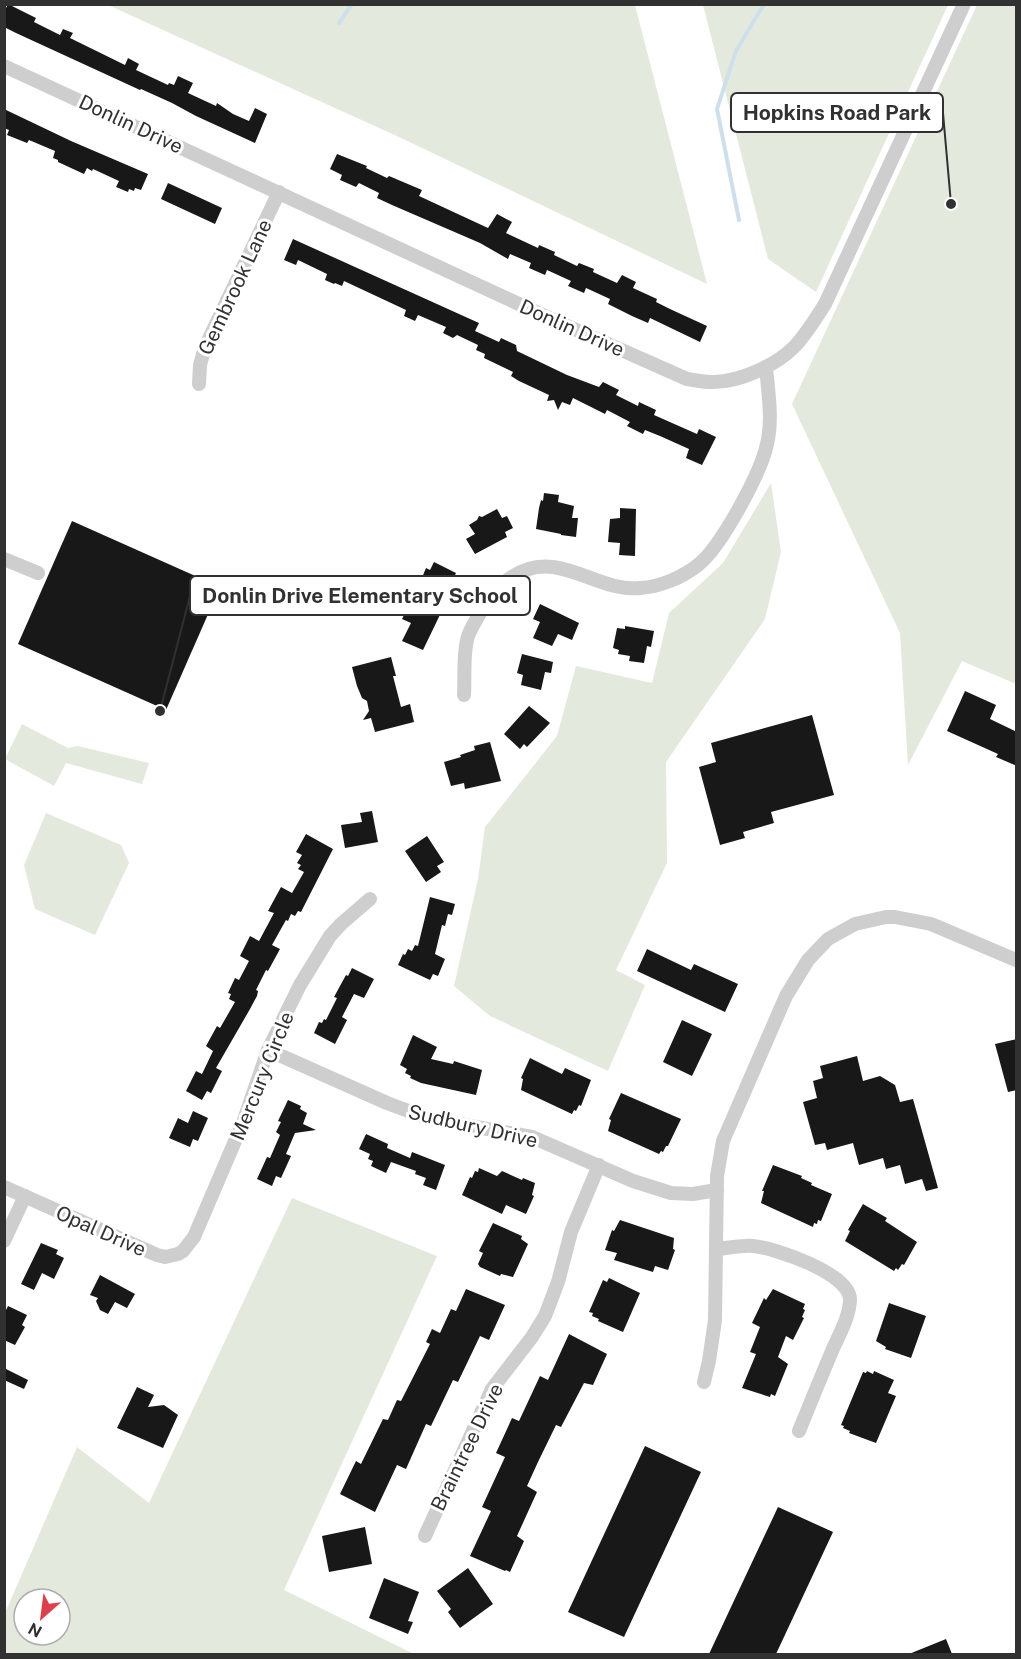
<svg xmlns="http://www.w3.org/2000/svg" width="1021" height="1659" viewBox="0 0 1021 1659" font-family="'Public Sans',sans-serif">
<style>
.green{fill:#e4e9dd;fill-rule:evenodd}
.lines{fill:none;stroke-linecap:round;stroke-linejoin:round}
.stream{stroke:#cedfeb;stroke-width:4}
.building{fill:#181818}
.minor{stroke:#cecece;stroke-width:14}
.labels{text-anchor:middle;dominant-baseline:central;stroke-width:6;stroke-linejoin:round;paint-order:stroke}
.street-label{font-size:20px;fill:#313131;stroke:#fff}
.leader{fill:none;stroke:#313131;stroke-width:2}
.callout-dot{fill:#313131;stroke:#fff;stroke-width:2}
.callout{fill:#fff;stroke:#313131;stroke-width:2}
.callout-label{font-size:21px;text-anchor:middle;font-weight:bold;fill:#313131}
</style>
<rect width="100%" height="100%" fill="#fff"/>
<g class="green">
<path d="M108 5H635L707 284 399 137Z"/>
<path d="M703 5H948L816 292 768 259Z"/>
<path d="M977 5H1016V684L962 661 908 765 900 633 792 404Z"/>
<path d="M771 483 781 552 765 619 666 762 667 863 616 970 645 985 608 1071 490 1016 454 986 478 879 485 827 557 736 576 666 652 683 669 613 723 563Z"/>
<path d="M22 724 68 748 78 746 149 763 142 784 66 763 54 786 5 759Z"/>
<path d="M46 813 121 845 129 863 95 935 35 909 24 865Z"/>
<path d="M292 1198 437 1256 284 1590 414 1654H5V1613L77 1447 149 1503ZM24 1599H60V1635H24Z"/>
</g>
<g class="lines">
<g class="stream">
<path d="M339 23 352 4"/>
<path d="M739 220 717 109 736 51 761 9 765 4"/>
</g>
</g>
<g class="building">
<path d="M8 4 36 18 34 22 60 35 63 29 73 33 70 38 125 65 128 58 139 64 136 70 168 85 169 83 174 85 178 76 193 83 188 93 216 106 217 103 233 114 249 121 255 108 267 114 255 143 196 116 172 103 141 89 140 90 16 33 4 27V12Z"/>
<path d="M4 109 71 141 148 174 141 190 135 188 134 191 129 189 128 192 116 187 119 181 93 169 92 171 87 168 84 174 58 162V160L53 158 55 151 29 140 27 143 7 135 9 130 4 128Z"/>
<path d="M337 154 367 166 366 168 387 178 389 176 422 190 419 196 488 228 497 214 512 222 506 233 538 248 539 245 555 252 554 255 577 266 579 263 594 269 593 272 617 283 622 275 636 282 633 288 657 299 656 302 670 309 707 326 700 342 650 318 648 323 632 316 608 304 610 299 586 288 584 293 568 286 571 281 547 270 545 275 529 268 531 263 510 254 508 259 480 243 392 205 377 198 379 193 359 183 356 187 340 180 342 175 330 169Z"/>
<path d="M168 183 222 208 215 224 161 199Z"/>
<path d="M293 239 479 323 475 331 499 342 501 338 516 345 517 351 567 375 599 387 603 382 619 390 616 395 638 406 639 402 656 410 654 415 697 434 699 429 716 437 702 465 686 458 689 449 660 436 645 430 643 434 627 426 630 422 607 410 605 414 573 398 570 405 562 402 558 410 554 400 547 401 549 395 519 381 511 376 513 372 484 358 485 354 476 350 478 345 457 335 453 338 443 333 446 327 418 315 415 321 404 316 406 310 344 281 342 286 335 283 334 284 325 280 327 274 298 260 296 265 284 260Z"/>
<path d="M544 493 559 495 558 502 574 506 572 518H578L576 537 561 535V534L536 529 539 508 541 500 543 501Z"/>
<path d="M620 508 636 509 635 556 619 555 620 543 608 542 610 519 620 518Z"/>
<path d="M497 509 502 518 507 516 513 528 505 532 507 537 475 554 466 539 475 534 469 525 477 520 479 516 482 517Z"/>
<path d="M72 521 220 587 166 710 18 644Z"/>
<path d="M434 562 456 573 447 592 450 594 423 650 402 641 411 623 402 619 407 609 412 612 423 591 419 589 423 581 421 580 426 568 430 570Z"/>
<path d="M540 604 579 623 572 640 558 634 552 646 533 638 540 622 533 619Z"/>
<path d="M625 626 654 631 651 647 647 646 644 663 629 661 630 656 618 654 619 650 613 648 617 628 625 629Z"/>
<path d="M522 654 553 662 551 673 545 672 541 690 521 685 523 675 517 673Z"/>
<path d="M391 657 396 676H393L401 707 410 704 414 722 375 732 371 718 363 720 369 711 367 701 362 698 357 686 352 667Z"/>
<path d="M965 691 996 705 990 719 1017 732V766L996 757 998 754 947 731Z"/>
<path d="M529 706 550 723 527 747 524 744 520 749 504 734Z"/>
<path d="M812 715 834 795 771 812 774 823 743 832 745 838 720 845 699 767 716 762 711 743Z"/>
<path d="M490 742 501 781 465 789 464 783 451 786 444 762 461 757 460 755 475 750 474 746Z"/>
<path d="M372 811 378 842 345 848 341 825 362 822 360 813Z"/>
<path d="M306 834 333 849 301 912 298 911 295 916 291 914 288 921 286 920 272 945 280 949 268 971 266 970 256 990 258 991 257 996 250 1009 216 1068 222 1071 211 1093 207 1091 202 1100 186 1091 196 1071 202 1074 213 1051 206 1046 217 1026 220 1028 235 1002 229 999 231 994 228 993 235 978 239 980 249 961 240 956 250 936 259 941 274 913 268 911 281 887 292 893 304 872 298 869 301 865 297 863 302 855 296 852Z"/>
<path d="M427 836 444 862 437 866 441 872 426 882 405 851Z"/>
<path d="M430 897 455 904 452 915 448 914 445 926 442 925 435 954 445 959 438 976 433 974 430 980 398 965 403 954 405 955 408 949 412 951 415 945 418 946Z"/>
<path d="M647 949 691 970 694 964 738 984 725 1012 637 971Z"/>
<path d="M352 968 374 979 364 998 354 994 342 1017 347 1020 335 1044 314 1033 319 1022 322 1023 324 1019 326 1020 337 998 334 997 346 975 348 976Z"/>
<path d="M682 1020 712 1034 692 1076 663 1062Z"/>
<path d="M413 1035 437 1047 431 1059 453 1064 454 1061 482 1070 476 1095 421 1083 410 1078 411 1076 405 1073 407 1069 400 1065Z"/>
<path d="M1017 1039V1090L1008 1092 995 1044Z"/>
<path d="M857 1056 863 1081 880 1076 895 1085 900 1102 913 1099 938 1188 926 1191 922 1179 905 1184 900 1165 886 1169 883 1158 859 1165 853 1143 827 1150 825 1143 815 1145 803 1102 817 1098 813 1081 823 1078 820 1066Z"/>
<path d="M530 1058 562 1074 565 1068 591 1080 581 1106 579 1105 576 1111 574 1110 572 1114 521 1090 523 1079 521 1078Z"/>
<path d="M621 1093 681 1119 668 1146H666L663 1152 661 1151 659 1154 608 1131 611 1120 609 1119Z"/>
<path d="M288 1100 301 1106 300 1109 307 1113 303 1124 316 1130 295 1133 286 1154 291 1156 281 1178 276 1176 272 1186 257 1179 267 1157 270 1158 280 1135 276 1132 281 1122 278 1121Z"/>
<path d="M193 1111 208 1118 198 1141 193 1139 190 1147 169 1138 178 1118 188 1123Z"/>
<path d="M366 1134 388 1144 387 1148 410 1158 412 1152 445 1165 436 1190 423 1185 426 1178 415 1174 416 1171 391 1162 386 1173 371 1166 373 1161 368 1159 370 1154 359 1149Z"/>
<path d="M773 1165 802 1176 801 1178 812 1183 811 1185 832 1194 821 1221 818 1220 817 1224 814 1223 813 1227 761 1203 764 1191H762Z"/>
<path d="M479 1168 497 1176 502 1171 522 1180 523 1178 535 1183 532 1195 534 1196 526 1214 506 1205 502 1214 462 1195 470 1177 472 1178 475 1171 478 1172Z"/>
<path d="M863 1204 887 1218 885 1221 917 1242 904 1265 902 1264 898 1270 896 1268 894 1271 845 1241 850 1231 848 1230Z"/>
<path d="M620 1220 674 1238 673 1249 675 1250 668 1270 655 1266 653 1272 614 1260 617 1253 605 1250 612 1230 614 1231Z"/>
<path d="M493 1223 522 1236 521 1239 528 1244 513 1277 501 1274 500 1276 480 1267 478 1264 483 1253 479 1251Z"/>
<path d="M41 1243 58 1250 56 1254 64 1258 54 1279 42 1273 34 1290 21 1284Z"/>
<path d="M100 1275 135 1294 127 1308 115 1302 108 1314 100 1310 96 1301 98 1298 90 1295Z"/>
<path d="M609 1278 640 1293 623 1332 598 1321 599 1319 592 1316 593 1313 589 1312 603 1280 607 1282Z"/>
<path d="M466 1289 505 1305 489 1340 480 1336 458 1382 453 1380 431 1426 426 1424 406 1469 397 1465 375 1512 340 1494 356 1461 361 1464 383 1419 388 1420 397 1400 401 1401 430 1344 426 1342 432 1329 440 1333 451 1309 456 1311Z"/>
<path d="M773 1289 805 1304 803 1309 805 1310 802 1317 804 1318 793 1340 786 1336 778 1357 788 1364 775 1396 771 1394 770 1397 742 1388 756 1354 750 1352 760 1327 752 1323 764 1298 766 1300Z"/>
<path d="M889 1303 926 1316 911 1358 885 1349 886 1347 876 1341Z"/>
<path d="M8 1306 27 1315 22 1325 25 1327 15 1345 4 1340V1314Z"/>
<path d="M569 1334 607 1354 593 1385 584 1383 561 1427 556 1425 538 1462 527 1486 537 1492 517 1536 524 1541 510 1572 506 1570 505 1571 470 1556 491 1511 482 1507 505 1457 496 1453 512 1418 519 1421 540 1376 548 1380Z"/>
<path d="M4 1368 28 1380 24 1389 4 1380Z"/>
<path d="M867 1371 873 1374 874 1371 894 1380 888 1393 896 1396 876 1443 849 1433 850 1431 843 1428 844 1426 841 1425 863 1372 866 1373Z"/>
<path d="M137 1387 154 1395 148 1407 164 1405 178 1415 163 1448 117 1428Z"/>
<path d="M645 1446 701 1472 624 1637 568 1612Z"/>
<path d="M778 1507 833 1532 776 1654H709Z"/>
<path d="M365 1527 372 1564 329 1572 322 1536Z"/>
<path d="M468 1568 493 1604 460 1628 448 1612 451 1609 437 1591Z"/>
<path d="M384 1578 419 1592 408 1621 413 1622 408 1634 369 1618Z"/>
<path d="M946 1639 952 1654H909Z"/>
</g>
<g class="lines">
<g class="minor">
<path d="M4 66 547 317 687 379C695 380 703 382 711 382 738 383 777 365 795 346 807 333 816 318 825 304L964 4"/>
<path d="M199 384 200 365 205 347 279 192"/>
<path d="M4 559 38 573"/>
<path d="M464 695C465 677 463 657 467 640 468 633 473 626 476 620 491 591 517 562 553 567 583 571 609 591 640 588 660 587 683 577 698 565 721 547 761 473 767 444 773 420 768 391 766 367"/>
<path d="M268 1050 387 1103 427 1118 532 1137 633 1181 671 1193 693 1194 717 1190"/>
<path d="M4 1187 157 1255 165 1257 178 1254 183 1251 194 1237 244 1120 268 1050 300 985 330 936 341 924 370 899"/>
<path d="M4 1241 25 1196"/>
<path d="M717 1249C729 1248 742 1245 753 1246 775 1248 849 1273 850 1299 850 1316 839 1335 832 1351 821 1377 810 1404 799 1431"/>
<path d="M704 1382 709 1361 715 1320 717 1176 723 1141 786 996 808 960 828 939 855 924 886 917H895L931 924 1016 960"/>
<path d="M425 1536 492 1389 532 1337 545 1316 558 1282 571 1232 599 1165"/>
</g>
</g>
<g class="labels">
<g class="street-label">
<text transform="translate(131 124) rotate(25)">Donlin Drive</text>
<text transform="translate(235 287) rotate(-65)">Gembrook Lane</text>
<text transform="translate(572 328) rotate(24)">Donlin Drive</text>
<text transform="translate(262 1076) rotate(-68)">Mercury Circle</text>
<text transform="translate(473 1126) rotate(13)">Sudbury Drive</text>
<text transform="translate(101 1231) rotate(24)">Opal Drive</text>
<text transform="translate(467 1447) rotate(-64)">Braintree Drive</text>
</g>
</g>
<path class="leader" d="M951 204L943 113M160 711L190 596"/>
<g class="callout-dot">
<circle cx="951" cy="204" r="6"/>
<circle cx="160" cy="711" r="6"/>
</g>
<g class="callout">
<rect x="731" y="93" width="212" height="39" rx="6"/>
<rect x="190" y="576" width="340" height="39" rx="6"/>
</g>
<g class="callout-label">
<text x="837" y="120">Hopkins Road Park</text>
<text x="360" y="603">Donlin Drive Elementary School</text>
</g>
<rect width="1021" height="1659" fill="none" stroke="#313131" stroke-width="12"/>
<g transform="translate(42 1617) rotate(208)"><circle r="28" fill="#ffffff" stroke="#adadad" stroke-width="1.5"/>
<path d="M0-4.5L10 22L0 15L-10 22Z" fill="#db404c"/>
<text y="-9" font-size="16" font-weight="bold" text-anchor="middle" fill="#313131">N</text>
</g>
</svg>
